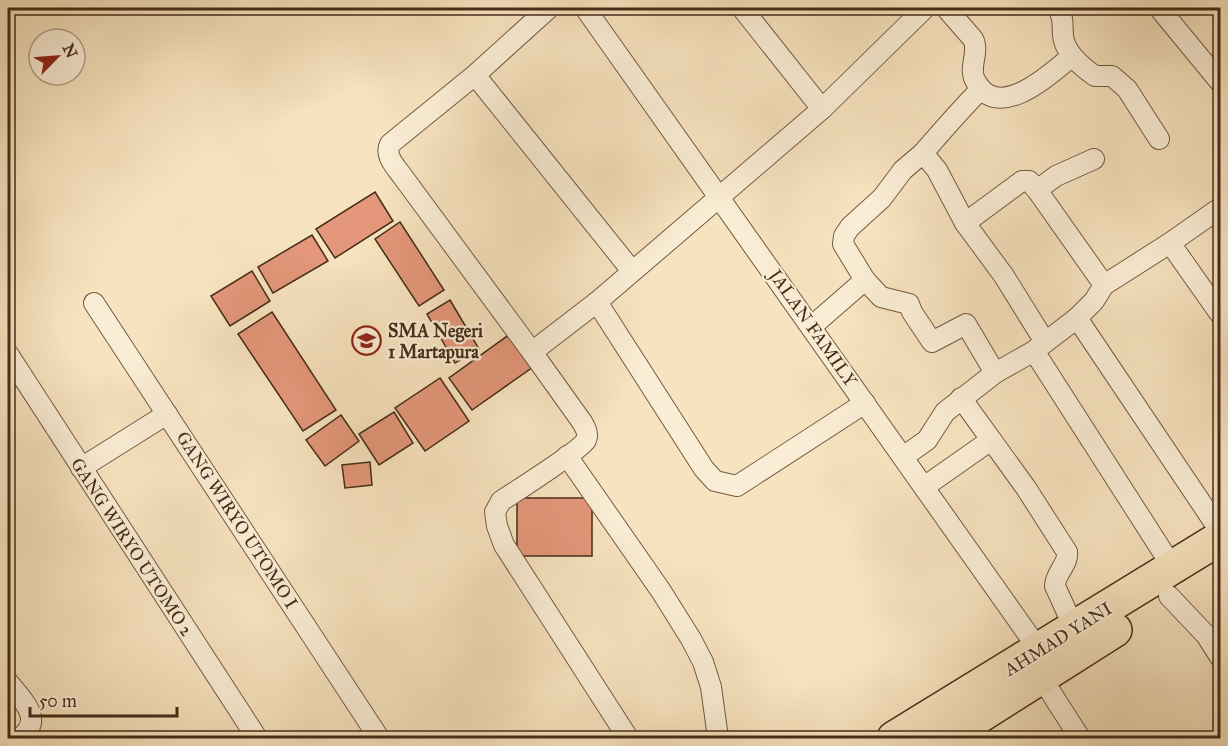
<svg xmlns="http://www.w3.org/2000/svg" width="1228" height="746" viewBox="0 0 1228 746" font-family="'IM FELL Great Primer',serif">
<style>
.building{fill:#e4977a;stroke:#452d18;stroke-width:1.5}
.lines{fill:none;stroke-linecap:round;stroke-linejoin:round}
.street-casing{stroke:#725a42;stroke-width:22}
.highway-casing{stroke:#452d18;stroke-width:36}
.street{stroke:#faedd5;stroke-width:20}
.highway{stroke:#f7e3bf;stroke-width:33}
.labels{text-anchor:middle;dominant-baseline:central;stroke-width:4.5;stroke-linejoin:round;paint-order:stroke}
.street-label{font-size:18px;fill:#452d18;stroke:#faedd5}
.poi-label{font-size:18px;font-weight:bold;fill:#452d18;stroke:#faedd5;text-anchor:start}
</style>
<rect width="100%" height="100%" fill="#f7e3bf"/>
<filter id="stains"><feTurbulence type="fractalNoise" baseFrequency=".00333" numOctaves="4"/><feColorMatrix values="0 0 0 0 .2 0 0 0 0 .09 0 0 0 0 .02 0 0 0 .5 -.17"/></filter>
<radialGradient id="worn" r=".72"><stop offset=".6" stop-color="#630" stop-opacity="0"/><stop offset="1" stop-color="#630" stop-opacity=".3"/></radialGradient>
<g class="building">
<path d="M375 192 393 221 335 258 316 229Z"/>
<path d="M400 222 444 290 419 306 375 239Z"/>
<path d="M312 235 328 261 273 293 258 267Z"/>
<path d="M252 271 270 301 230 326 211 296Z"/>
<path d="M450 300 479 349 455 363 427 314Z"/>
<path d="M272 312 336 410 303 431 238 334Z"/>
<path d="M510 334 533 367 472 410 449 378Z"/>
<path d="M440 378 469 421 425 451 395 408Z"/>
<path d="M394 412 413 443 379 465 359 434Z"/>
<path d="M341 415 359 441 325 466 306 440Z"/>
<path d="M370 462 372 485 345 488 342 465Z"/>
<rect x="517" y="498" width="75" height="58"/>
</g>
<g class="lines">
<defs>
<g id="street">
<path d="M585 8 1039 650"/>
<path d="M742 8 822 109"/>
<path d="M946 8 973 39C980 52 968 67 975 80 997 124 1051 74 1072 56"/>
<path d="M1058 8C1064 20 1062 22 1063 35 1064 52 1082 67 1095 76H1112L1127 89 1159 139"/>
<path d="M1159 8 1220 82"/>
<path d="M475 75 632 271"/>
<path d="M981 89C961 109 942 131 923 153L937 170 965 223 1004 276 1045 342"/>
<path d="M1094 159 1056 176 1037 190 1104 285"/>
<path d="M965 223 1022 181H1029L1037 190"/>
<path d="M1170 243 1220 314"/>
<path d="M865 280 881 297 909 304 912 312 932 342 966 324 995 373 1034 351"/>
<path d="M597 302 704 469 715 481 737 486 865 403"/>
<path d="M94 303 379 738"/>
<path d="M1077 318 1220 531"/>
<path d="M811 327 865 280 843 244 844 236 850 227 882 198 903 170 923 153"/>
<path d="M532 352 403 177C396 167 384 156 390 144L475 75 549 8"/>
<path d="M8 354 257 738"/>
<path d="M961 398 1026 488 1067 552C1069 564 1055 573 1055 586L1074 628"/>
<path d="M567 456 661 591 691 639 703 662 711 687 718 738"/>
<path d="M903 457 927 440 945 412 995 373"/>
<path d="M81 468 167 414"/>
<path d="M924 487 991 440"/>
<path d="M1173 568 1034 351 1077 318 1094 301 1104 285 1170 243 1220 208"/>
<path d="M1169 596 1206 635 1220 657"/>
<path d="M1041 677 1080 738"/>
<path d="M8 682C22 700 45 719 20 738"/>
<path d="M628 738 504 545 497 526 495 512 501 501C515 492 581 450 586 440 589 434 585 427 582 422L532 352 597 302 822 109 925 8"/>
</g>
<g id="highway">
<path d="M894 738 1220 538"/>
<path d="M945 738 1115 630"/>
</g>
</defs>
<use href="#street" class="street-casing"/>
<use href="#highway" class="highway-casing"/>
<use href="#street" class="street"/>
<use href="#highway" class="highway"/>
</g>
<defs>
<symbol id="school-ring" viewBox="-11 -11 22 22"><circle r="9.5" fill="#faedd5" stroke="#8f2418" stroke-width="1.5"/><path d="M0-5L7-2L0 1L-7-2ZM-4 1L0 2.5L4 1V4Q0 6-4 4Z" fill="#8f2418"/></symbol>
</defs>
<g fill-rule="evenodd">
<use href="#school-ring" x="350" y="324" width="33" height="33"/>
</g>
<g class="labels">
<g class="street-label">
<text transform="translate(813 328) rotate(55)">JALAN FAMILY</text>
<text transform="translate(237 520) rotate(57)">GANG WIRYO UTOMO I</text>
<text transform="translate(132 547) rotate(57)">GANG WIRYO UTOMO 2</text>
<text transform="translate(1058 639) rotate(-32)">AHMAD YANI</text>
</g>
<g class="poi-label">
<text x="388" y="331">SMA Negeri<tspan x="388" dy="21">1 Martapura</tspan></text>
</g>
</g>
<rect width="1228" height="746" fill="none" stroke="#f7e3bf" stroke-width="30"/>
<rect x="9" y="9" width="1210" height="728" fill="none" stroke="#452d18" stroke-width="3"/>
<rect x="15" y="15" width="1198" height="716" fill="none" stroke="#452d18" stroke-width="1.5"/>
<g transform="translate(57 57) rotate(65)"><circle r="28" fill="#faedd5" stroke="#b2a089" stroke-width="1.5"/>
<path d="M0-4.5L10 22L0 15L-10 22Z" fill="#8f2418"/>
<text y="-9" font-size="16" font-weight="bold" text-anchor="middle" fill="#452d18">N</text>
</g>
<path d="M30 707v9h147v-9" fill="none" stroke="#452d18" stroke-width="3"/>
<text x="39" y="707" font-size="18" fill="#452d18" stroke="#faedd5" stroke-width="4.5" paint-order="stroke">50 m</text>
<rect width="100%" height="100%" filter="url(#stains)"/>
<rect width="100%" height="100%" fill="url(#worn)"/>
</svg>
